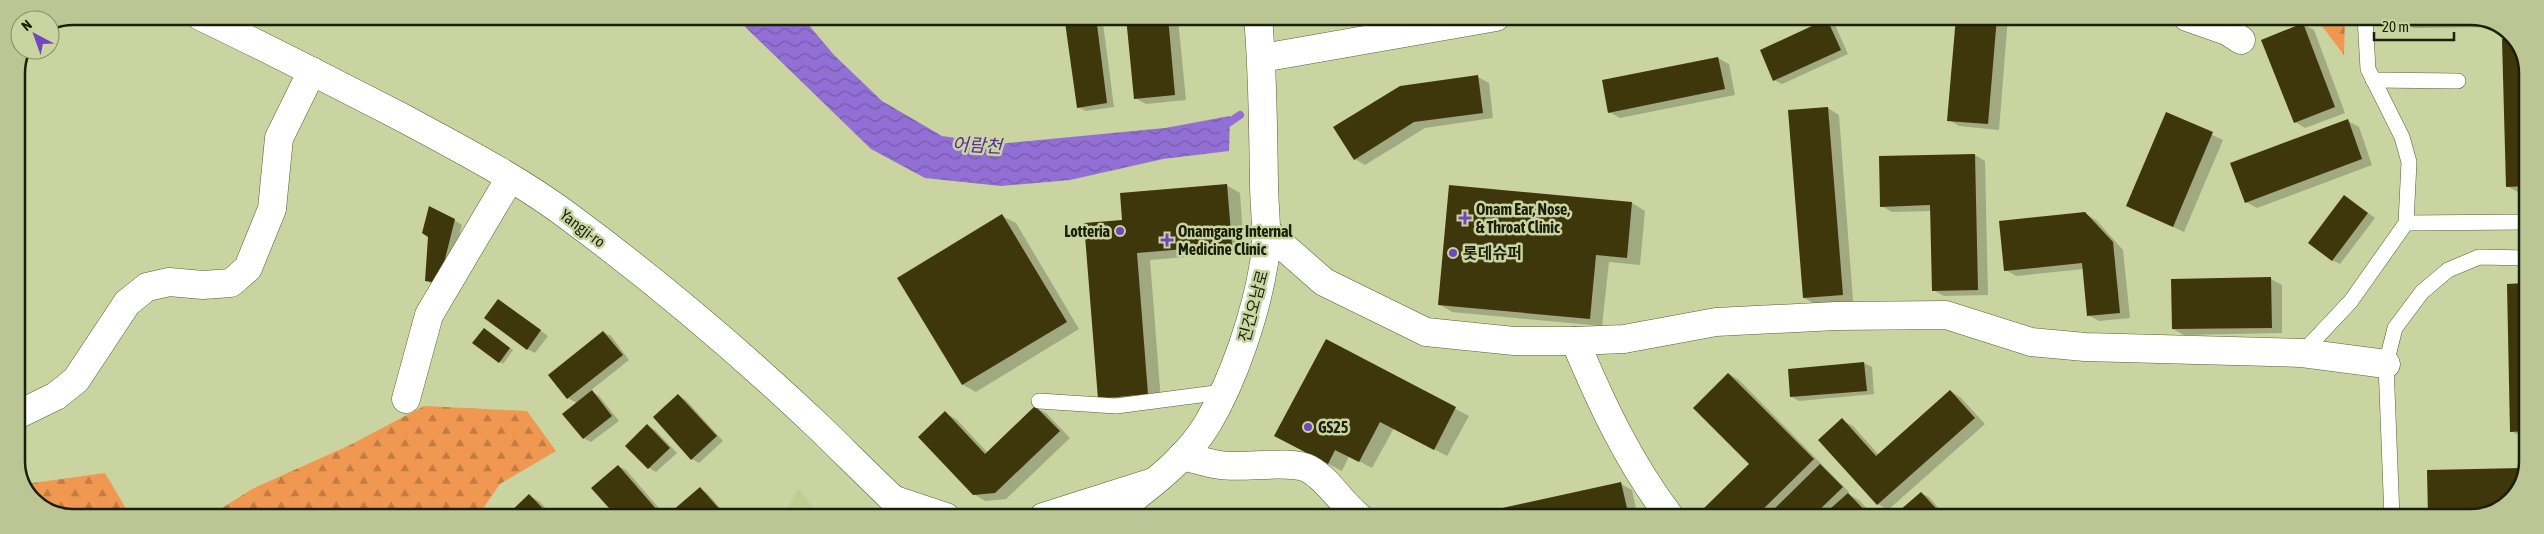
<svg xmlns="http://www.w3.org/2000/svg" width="2544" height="534" viewBox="0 0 2544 534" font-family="'Asap Condensed','Noto Sans KR',sans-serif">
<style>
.built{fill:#c0cd91}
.forest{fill:url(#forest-firs)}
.water{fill:url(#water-waves)}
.shadow{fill:#0003}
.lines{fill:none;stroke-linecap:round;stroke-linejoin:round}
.stream{stroke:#926fd5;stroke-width:8}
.building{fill:#3f370c}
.service-casing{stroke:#586131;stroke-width:16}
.minor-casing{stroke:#586131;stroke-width:29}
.tertiary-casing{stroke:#586131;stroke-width:29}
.secondary-casing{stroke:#586131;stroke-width:29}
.service{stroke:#fff;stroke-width:15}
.minor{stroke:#fff;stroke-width:28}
.tertiary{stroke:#fff;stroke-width:28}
.secondary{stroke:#fff;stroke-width:28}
.poi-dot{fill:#7446be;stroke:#c9d4a0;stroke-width:2}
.labels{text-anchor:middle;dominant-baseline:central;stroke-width:5;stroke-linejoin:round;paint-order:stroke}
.poi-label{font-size:16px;font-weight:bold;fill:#1c1f0b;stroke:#c9d4a0;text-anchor:start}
.street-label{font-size:16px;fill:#1c1f0b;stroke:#c9d4a0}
.water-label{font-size:18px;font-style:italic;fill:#5a269e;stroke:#c9d4a0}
.rim{fill:none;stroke:#1c1f0b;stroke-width:2.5}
</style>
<defs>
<pattern id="forest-firs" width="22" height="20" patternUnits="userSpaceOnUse" patternTransform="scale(1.25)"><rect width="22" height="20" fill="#f09851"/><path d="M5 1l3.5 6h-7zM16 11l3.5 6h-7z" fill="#c27b41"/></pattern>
<pattern id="water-waves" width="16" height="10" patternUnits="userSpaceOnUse" patternTransform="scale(1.25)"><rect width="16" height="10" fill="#926fd5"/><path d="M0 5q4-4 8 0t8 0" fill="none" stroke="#765bab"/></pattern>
</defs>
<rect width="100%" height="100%" fill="#c9d4a0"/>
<path class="built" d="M798 489 821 517H783Z"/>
<g class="forest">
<path d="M2315 17H2345L2344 55Z"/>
<path d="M424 406 527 411 556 451 500 484 477 517H208L252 489 348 446Z"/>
<path d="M105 473 131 517H63L33 501 25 484Z"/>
</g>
<path class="water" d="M735 17H802L834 55 882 101 942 136 997 144 1165 128 1230 116 1229 151 1163 159 1070 180 1001 186 925 178 871 149Z"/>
<g class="shadow">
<path d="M1128 17H1174L1178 19 1186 100 1146 104 1135 98Z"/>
<path d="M1957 17H2008L1999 130 1959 126 1949 120Z"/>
<path d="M2397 17H2481L2499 27 2413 28Z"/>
<path d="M1095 19 1103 23 1114 107 1086 111 1078 107Z"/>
<path d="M1827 20 1835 25 1848 54 1782 84 1774 80Z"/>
<path d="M2303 24 2314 30 2345 113 2305 128 2295 122Z"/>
<path d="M2516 40 2527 66V195H2523L2507 186Z"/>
<path d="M1718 58 1729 64 1735 95 1620 118 1609 112Z"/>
<path d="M1478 77 1489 83 1493 118 1425 128 1365 165 1355 159Z"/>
<path d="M1828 108 1839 115 1853 301 1815 304 1804 298Z"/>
<path d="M2167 114 2223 140 2184 232 2127 206Z"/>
<path d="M2348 121 2359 127 2372 165 2257 208 2246 202Z"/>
<path d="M1975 155 1985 161 1988 295 1944 296 1933 290 1931 211 1892 212 1882 206Z"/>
<path d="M1226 185 1240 193 1244 252 1150 260 1161 401 1099 398 1124 221Z"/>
<path d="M2345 196 2375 218 2340 264 2332 260Z"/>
<path d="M1632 203 1645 211 1640 265 1609 262 1602 326 1452 312 1439 304Z"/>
<path d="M2084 213 2096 220 2123 250 2130 318 2099 321 2088 315 2084 269 2016 276 2006 270Z"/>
<path d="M1002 216 1016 223 1079 329 976 392 963 385 899 278Z"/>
<path d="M454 220 462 225 446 287 433 285 426 280Z"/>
<path d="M2271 279 2282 285V333L2184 335 2173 329Z"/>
<path d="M2527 285V440L2511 431Z"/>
<path d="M499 300 548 336 535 353 527 349Z"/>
<path d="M488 331 513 350 503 364 474 343Z"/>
<path d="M603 332 611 336 629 360 590 391 599 396 619 421 591 442 583 438 577 403 568 398 550 375Z"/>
<path d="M1326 341 1469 416 1447 456 1394 428 1372 468 1349 456 1342 471 1289 443Z"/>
<path d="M1864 363 1872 367 1874 394 1799 401 1792 397Z"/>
<path d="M1729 374 1739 380 1849 492 1848 494 1859 500 1875 517H1703L1700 514 1750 464Z"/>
<path d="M1951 391 1961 398 1985 424 1888 510 1878 504 1842 420 1853 426 1879 455Z"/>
<path d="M678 396 686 400 723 441 699 463 692 459Z"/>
<path d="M1035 407 1046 413 1070 438 1006 499 985 501 974 494 945 413 956 419 988 453Z"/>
<path d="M648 426 655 430 677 453 656 472 649 468Z"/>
<path d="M618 466 626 470 664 514 661 517H600L610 508Z"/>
<path d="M2521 469 2526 472 2508 504 2471 518H2432L2429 516Z"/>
<path d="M1621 484 1632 490 1638 517H1477L1476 515Z"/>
<path d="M700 489 707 493 728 517H667Z"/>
<path d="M1921 493 1929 497 1947 518 1894 517Z"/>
<path d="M530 496 540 502 554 517H507Z"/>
</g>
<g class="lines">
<path class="stream" d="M1221 128 1240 115"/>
</g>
<g class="building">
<path d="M1096 17 1107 103 1077 108 1065 22Z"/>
<path d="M1126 17H1168L1175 95 1134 99Z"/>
<path d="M1956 17H1997L1988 124 1947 121Z"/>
<rect x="2396" y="17" width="57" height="2"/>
<path d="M1827 19 1841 50 1773 81 1760 50Z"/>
<path d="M2303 23 2335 107 2294 123 2261 40Z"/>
<path d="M2502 39H2515L2527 66V186L2506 187Z"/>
<path d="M1718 57 1725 89 1608 113 1602 80Z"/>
<path d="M1478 75 1483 113 1414 122 1354 160 1333 127 1400 86Z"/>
<path d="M1828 107 1843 295 1803 298 1788 110Z"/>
<path d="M2166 112 2213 132 2173 227 2126 206Z"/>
<path d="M2348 119 2362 159 2245 203 2230 163Z"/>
<path d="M1975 154 1978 290 1932 291 1930 205 1880 207 1879 156Z"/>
<path d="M1227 184 1232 245 1137 253 1148 394 1098 399 1084 223 1122 220 1120 193Z"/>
<path d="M1449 185 1632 202 1627 258 1596 255 1590 319 1438 305Z"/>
<path d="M2344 195 2368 213 2332 261 2308 243Z"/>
<path d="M429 206 455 219 439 283 425 281 428 237 422 233Z"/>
<path d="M2085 212 2113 242 2120 313 2087 316 2082 263 2004 271 1999 221Z"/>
<path d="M1002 214 1067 322 962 385 897 278Z"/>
<path d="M2271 277 2272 328 2172 329 2171 279Z"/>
<path d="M2527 283V431L2510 432 2507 284Z"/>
<path d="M498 299 541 330 527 350 484 318Z"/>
<path d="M484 328 510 348 499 363 472 343Z"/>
<path d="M603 331 623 355 567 399 548 375Z"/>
<path d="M1326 339 1456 407 1434 450 1380 422 1359 462 1335 450 1328 464 1274 436Z"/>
<path d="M1864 362 1867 391 1790 397 1788 369Z"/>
<path d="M1728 373 1814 459 1755 517H1701L1698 514 1749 464 1693 408Z"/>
<path d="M592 390 612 416 583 439 562 414Z"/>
<path d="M1950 390 1975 418 1877 505 1818 440 1842 418 1876 456Z"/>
<path d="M678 394 717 436 691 460 653 417Z"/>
<path d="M1035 406 1060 431 995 493 973 495 918 437 945 411 985 454Z"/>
<path d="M647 424 670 448 648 469 625 446Z"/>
<path d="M1820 464 1843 487 1812 517H1766Z"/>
<path d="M618 465 657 510 649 517H598L609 508 591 488Z"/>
<path d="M2522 468V480L2508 504 2478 515 2428 516 2427 470Z"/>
<path d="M1621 482 1629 517H1475V514Z"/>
<path d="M700 487 722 512 716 517H665Z"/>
<path d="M1921 492 1943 516 1941 518 1892 517Z"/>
<path d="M1848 493 1871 517H1821Z"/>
<path d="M529 494 551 517H505Z"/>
</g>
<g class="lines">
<defs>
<g id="service">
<path d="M2373 80 2458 81"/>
<path d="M2406 223 2527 222"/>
<path d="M2302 353 2351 301 2406 223 2409 162 2402 137 2368 69 2365 17"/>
<path d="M1039 401 1116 406 1223 392"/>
<path d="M2392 518 2386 364 2395 328 2422 292 2448 270 2479 257 2527 258"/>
</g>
<g id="minor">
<path d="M2187 17 2227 31 2241 40"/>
<path d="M1262 58 1496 17"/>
<path d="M1267 232 1324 282 1426 332 1514 341H1575L1624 339 1716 322 1836 316 1946 315 2031 342 2085 347 2302 353 2386 364"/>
<path d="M1575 341C1602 405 1628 461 1670 517"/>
<path d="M406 399 429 315 510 178"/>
<path d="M17 415 56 396 76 380 127 303 147 287 169 282 203 285 231 283 248 268 272 209 279 138 312 71"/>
<path d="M1182 456C1195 459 1207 463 1220 465 1243 469 1291 459 1309 469 1329 480 1341 503 1359 517"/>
</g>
<g id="tertiary">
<path d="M200 16C269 49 337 84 405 119 460 149 517 178 568 216 656 281 741 353 820 428 851 458 880 488 912 517"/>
<path d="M895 500 946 517"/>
<path d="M1043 517 1153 482"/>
</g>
<path id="secondary" d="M1110 517C1145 489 1185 462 1208 423 1234 379 1256 313 1264 263 1269 236 1264 210 1264 183 1263 128 1263 72 1258 17"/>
</defs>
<use href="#service" class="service-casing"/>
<use href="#minor" class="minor-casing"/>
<use href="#tertiary" class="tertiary-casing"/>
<use href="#secondary" class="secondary-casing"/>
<use href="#service" class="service"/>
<use href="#minor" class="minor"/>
<use href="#tertiary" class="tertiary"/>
<use href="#secondary" class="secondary"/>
</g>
<g class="poi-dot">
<path d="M1462.5 210.5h5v5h5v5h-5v5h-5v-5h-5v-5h5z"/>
<circle cx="1120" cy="231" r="5"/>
<path d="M1164.5 232.5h5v5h5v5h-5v5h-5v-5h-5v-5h5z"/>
<circle cx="1453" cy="253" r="5"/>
<circle cx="1308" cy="427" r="5"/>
</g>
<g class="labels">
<g class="poi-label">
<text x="1476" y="209">Onam Ear, Nose,<tspan x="1476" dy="18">&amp; Throat Clinic</tspan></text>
<text x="1110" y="231" text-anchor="end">Lotteria</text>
<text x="1178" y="231">Onamgang Internal<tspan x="1178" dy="18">Medicine Clinic</tspan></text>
<text x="1463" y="253">롯데슈퍼</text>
<text x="1318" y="427">GS25</text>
</g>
<g class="street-label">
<text transform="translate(583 228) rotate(37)">Yangji-ro</text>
<text transform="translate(1253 306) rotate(-75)">진건오남로</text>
</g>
<g class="water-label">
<text transform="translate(977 145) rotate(3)">어람천</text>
</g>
</g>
<path d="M0 0H2544V534H0ZM73 25H2471A48 48 0 0 1 2519 73V461A48 48 0 0 1 2471 509H73A48 48 0 0 1 25 461V73A48 48 0 0 1 73 25Z" fill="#bbc694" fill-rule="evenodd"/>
<path class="rim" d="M73 25H2471A48 48 0 0 1 2519 73V461A48 48 0 0 1 2471 509H73A48 48 0 0 1 25 461V73A48 48 0 0 1 73 25Z"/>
<g transform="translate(35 35) rotate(319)"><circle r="24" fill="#c9d4a0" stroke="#848c64"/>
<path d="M0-4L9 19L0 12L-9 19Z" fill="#7446be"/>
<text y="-8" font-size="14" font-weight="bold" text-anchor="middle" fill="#1c1f0b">N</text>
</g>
<path d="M2374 32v8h80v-8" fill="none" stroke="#1c1f0b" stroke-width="2.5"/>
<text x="2382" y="32" font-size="15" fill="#1c1f0b" stroke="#c9d4a0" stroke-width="4" paint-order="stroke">20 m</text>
</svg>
